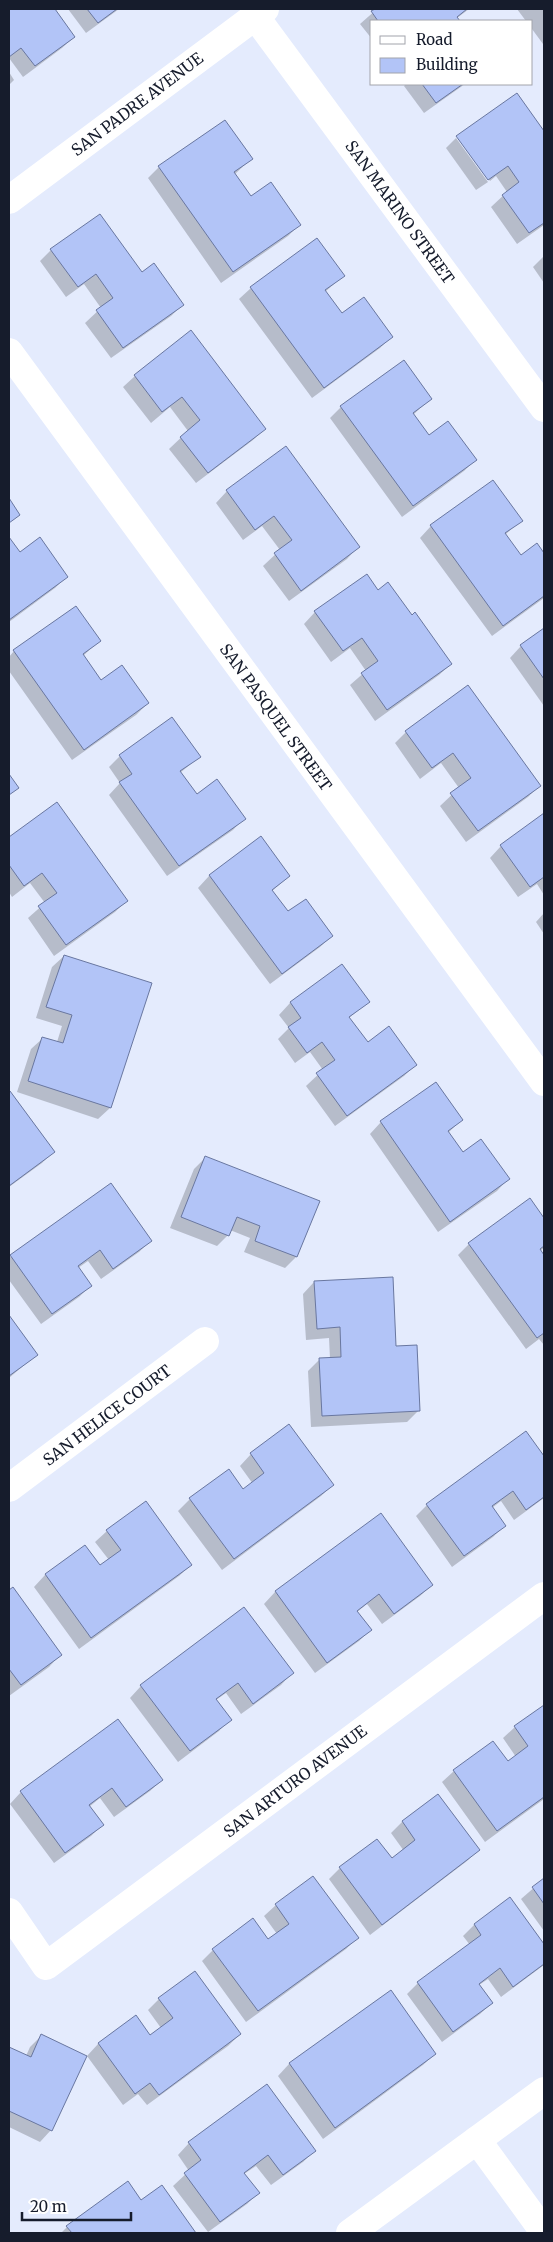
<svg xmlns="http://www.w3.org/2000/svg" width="553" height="2242" viewBox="0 0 553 2242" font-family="Merriweather,serif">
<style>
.shadow{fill:#0003}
.building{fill:#b2c4f7;stroke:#6977a0}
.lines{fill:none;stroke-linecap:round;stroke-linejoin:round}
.minor{stroke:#fff;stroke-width:28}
.tertiary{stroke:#fff;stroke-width:28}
.labels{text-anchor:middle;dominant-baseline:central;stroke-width:4;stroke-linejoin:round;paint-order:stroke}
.street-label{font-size:16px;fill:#161c2c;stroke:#fff}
</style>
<rect width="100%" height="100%" fill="#e4ebfd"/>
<g class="shadow">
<path d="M9 9H54L74 37 62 48 23 77 9 58Z"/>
<path d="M68 9H119L86 33Z"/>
<path d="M377 9H469L457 18 459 21H372V39L360 24Z"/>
<path d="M517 9H544V42L543 44 532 29V21H526Z"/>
<path d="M9 72 14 80 9 85Z"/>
<path d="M406 84H465L424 113 404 86Z"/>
<path d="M517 94 544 133V225L517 244 491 207 507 192 496 176 490 181 459 137Z"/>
<path d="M456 138 488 182 476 190 446 148Z"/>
<path d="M251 159 234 175 250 198 299 225 288 236 221 283 148 178 159 167Z"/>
<path d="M51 250 141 273 182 305 171 316 111 358 85 323 101 308 84 284 66 297 40 261Z"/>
<path d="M544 256V283L533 267Z"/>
<path d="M343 276 325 292 342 315 391 337 380 348 312 398 239 299 251 288Z"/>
<path d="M135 376 264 429 253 440 196 483 169 449 188 431 170 407 151 423 123 387Z"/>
<path d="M430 399 413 415 429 436 475 460 464 471 402 517 330 418 341 407Z"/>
<path d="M286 448 358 547 347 559 289 601 263 566 280 550 262 526 243 540 216 503 227 491Z"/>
<path d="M521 520 505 535 520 557 537 545 544 555V598L492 636 420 538 431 526Z"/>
<path d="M9 539 20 554 67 576 55 588 9 622Z"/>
<path d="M378 591 411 617 451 664 439 675 375 721 350 685 366 671 350 648 331 662 304 624 315 612Z"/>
<path d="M544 629V706L510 658 521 646Z"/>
<path d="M99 641 83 656 100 681 148 703 136 715 72 760 9 671V657L14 651Z"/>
<path d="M406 732 539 786 528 797 466 842 440 806 459 788 441 763 420 779 395 743Z"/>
<path d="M120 756 199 757 180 773 196 796 244 818 233 830 167 876 109 795 120 783 109 767Z"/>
<path d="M57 804 126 901 115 912 54 956 28 918 45 903 30 883 12 897 9 892V839Z"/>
<path d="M544 815V895L537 884 518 897 490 858 501 846Z"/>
<path d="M261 838 289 876 271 892 288 913 332 936 320 947 270 984 198 888 209 876Z"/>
<path d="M544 913V934L536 922Z"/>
<path d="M64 956 150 984 110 1108 98 1119 17 1092 31 1049 43 1038 57 1042 62 1026 36 1018 52 967Z"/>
<path d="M342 966 368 1002 349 1018 367 1043 415 1065 404 1076 335 1126 306 1086 323 1070 310 1052 295 1063 278 1039 289 1028 279 1015 290 1003Z"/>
<path d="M10 1092 54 1151 42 1163 9 1187Z"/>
<path d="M461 1120 448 1133 463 1153 508 1179 497 1191 438 1232 370 1134 381 1122Z"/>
<path d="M206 1157 296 1257 285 1268 244 1252 250 1238 230 1230 228 1235 217 1246 170 1228 194 1169Z"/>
<path d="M530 1200 544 1220V1248L540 1251 544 1257V1345L539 1339 526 1349 458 1255 469 1244Z"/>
<path d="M150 1241 139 1252 101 1279 88 1261 78 1268 90 1286 79 1297 41 1324 9 1280V1259L11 1256Z"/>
<path d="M314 1282 395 1348 419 1410 407 1422 311 1427 308 1371 320 1359H330L329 1338 306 1340 303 1294Z"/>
<path d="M9 1317 36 1355 9 1378Z"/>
<path d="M526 1433 544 1458V1498L514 1520 501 1501 492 1508 504 1526 493 1537 452 1567 416 1516 427 1505Z"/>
<path d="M251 1454 333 1485 321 1496 222 1570 178 1511 190 1499 229 1471 243 1491 253 1484 240 1466Z"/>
<path d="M380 1515 432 1585 420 1596 382 1624 367 1604 357 1612 370 1630 359 1641 315 1673 264 1604 275 1592Z"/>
<path d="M107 1531 191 1565 179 1576 79 1649 34 1587 45 1575 85 1547 100 1567 109 1560 95 1542Z"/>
<path d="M13 1589 60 1655 49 1667 9 1696V1592Z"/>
<path d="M292 1673 281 1685 241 1714 226 1693 216 1700 230 1719 219 1731 178 1762 130 1698 141 1686Z"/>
<path d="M544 1706V1799L485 1842 442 1782 454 1771 507 1763 516 1757 503 1738 515 1727Z"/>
<path d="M162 1780 150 1791 114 1817 100 1798 89 1807 102 1825 91 1836 54 1863 10 1804 21 1792Z"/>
<path d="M438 1795 478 1850 467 1861 370 1935 329 1879 340 1868 391 1860 404 1851 391 1833 402 1822Z"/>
<path d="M313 1877 357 1938 346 1949 246 2022 202 1961 213 1950 268 1941 277 1934 264 1916 276 1905Z"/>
<path d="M544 1879V1931L521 1899Z"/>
<path d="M510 1899 544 1946V1965L501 1997 488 1979 479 1985 492 2003 480 2014 442 2042 407 1994 418 1983 470 1945 463 1936 474 1925Z"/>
<path d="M390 1992 435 2054 423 2065 323 2139 278 2076 289 2064Z"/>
<path d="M159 1999 240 2034 228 2046 147 2105 138 2094 123 2105 87 2056 98 2044 136 2017 150 2036 161 2028 148 2010Z"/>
<path d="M41 2036 51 2130 40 2142 9 2127V2048L26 2056 30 2047Z"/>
<path d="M189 2143 314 2151 303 2162 271 2185 256 2166 244 2174 258 2193 247 2204 208 2232 173 2186 189 2171 178 2155Z"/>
<path d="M161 2187 195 2233H61L67 2227 141 2202Z"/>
</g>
<g class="building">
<path d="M9 9H55L75 37 35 66 21 48 9 57Z"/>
<path d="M87 9H117L98 23Z"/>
<path d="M375 9H467L457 17 460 21H378L371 11Z"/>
<path d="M422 84H463L436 103Z"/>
<path d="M517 93 544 131V223L529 233 502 195 519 182 508 166 488 180 456 136Z"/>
<path d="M225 120 253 159 234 172 251 196 271 182 301 225 233 272 158 166Z"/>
<path d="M100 214 142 272 154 263 184 305 123 348 96 310 113 298 96 274 78 287 50 249Z"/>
<path d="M317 238 345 276 325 290 342 313 364 297 393 337 324 388 250 287Z"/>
<path d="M191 330 266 429 208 473 180 437 200 420 182 397 162 412 134 375Z"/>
<path d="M404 360 432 399 413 413 429 435 448 421 477 460 413 506 340 406Z"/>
<path d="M286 446 360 547 301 591 274 553 292 540 274 516 255 530 226 490Z"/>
<path d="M493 480 523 521 505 533 521 555 537 543 544 553V596L503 626 430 525Z"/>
<path d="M9 498 20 515 9 523Z"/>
<path d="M9 537 20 552 40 537 68 577 9 620Z"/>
<path d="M367 574 378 590 388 582 412 615 415 612 452 664 387 710 361 673 378 661 362 638 343 651 314 611Z"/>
<path d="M76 606 101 641 83 654 101 680 122 665 149 703 84 750 13 650Z"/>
<path d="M544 628V679L520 645Z"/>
<path d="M468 685 541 786 478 831 450 793 471 778 453 753 432 768 405 731Z"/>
<path d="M172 717 201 757 180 771 197 794 217 779 246 819 179 866 119 782 132 774 119 755Z"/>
<path d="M9 774 19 788 9 795Z"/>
<path d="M57 802 128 901 66 945 38 906 57 893 42 873 24 886 9 865V837Z"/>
<path d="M544 813V877L530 887 500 845Z"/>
<path d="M261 836 290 876 272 890 288 911 306 899 333 936 282 974 209 875Z"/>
<path d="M64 955 152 983 111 1108 28 1081 42 1037 63 1043 72 1015 46 1007Z"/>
<path d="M342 964 370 1002 349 1017 368 1042 389 1026 417 1065 347 1116 316 1073 335 1060 322 1042 307 1053 288 1027 301 1018 290 1002Z"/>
<path d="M436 1082 463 1120 448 1131 463 1152 481 1139 510 1179 450 1222 380 1121Z"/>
<path d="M10 1091 55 1152 9 1186V1092Z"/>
<path d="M205 1156 320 1201 297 1257 255 1241 260 1226 237 1217 229 1236 181 1217Z"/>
<path d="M111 1183 152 1241 113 1269 100 1250 78 1266 92 1286 52 1314 10 1255Z"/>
<path d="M530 1198 544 1218V1246L540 1249 544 1255V1333L537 1338 468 1243Z"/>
<path d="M393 1277 396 1346 417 1345 420 1411 322 1416 319 1358 341 1357 340 1327 317 1329 314 1281Z"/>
<path d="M9 1315 38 1355 9 1376Z"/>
<path d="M289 1424 334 1485 234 1559 189 1498 229 1469 243 1489 264 1473 250 1453Z"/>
<path d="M526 1431 544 1456V1497L526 1510 513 1491 492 1506 506 1526 464 1556 426 1504Z"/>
<path d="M146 1501 192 1565 91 1638 45 1574 85 1545 100 1565 121 1550 106 1530Z"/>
<path d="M381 1513 433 1585 394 1614 379 1594 357 1611 372 1630 327 1663 275 1591Z"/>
<path d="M13 1587 62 1655 21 1685 9 1669V1590Z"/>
<path d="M244 1607 294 1673 253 1704 238 1683 216 1699 232 1720 190 1751 140 1685Z"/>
<path d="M544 1705V1797L497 1831 453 1770 493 1741 508 1761 528 1746 514 1726Z"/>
<path d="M118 1719 163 1780 126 1807 112 1788 89 1805 104 1825 65 1853 20 1791Z"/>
<path d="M438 1794 480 1850 382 1925 339 1867 377 1839 392 1858 415 1840 402 1821Z"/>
<path d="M313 1876 359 1938 258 2011 212 1949 253 1918 268 1939 289 1924 275 1904Z"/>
<path d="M544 1878V1904L532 1887Z"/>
<path d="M510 1897 544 1944V1964L513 1987 500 1968 479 1984 493 2003 453 2032 417 1982 481 1935 474 1924Z"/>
<path d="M195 1971 241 2034 159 2095 150 2083 135 2094 98 2043 136 2015 150 2035 173 2018 158 1998Z"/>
<path d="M391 1990 436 2054 335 2128 289 2063Z"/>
<path d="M41 2034 87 2056 52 2131 9 2111V2047L31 2057Z"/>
<path d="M267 2084 316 2151 283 2175 268 2155 244 2173 260 2193 220 2222 184 2173 201 2160 188 2142Z"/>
<path d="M128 2181 141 2200 162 2185 196 2233H72L66 2226Z"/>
</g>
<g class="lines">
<g class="minor">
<path d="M255 16 544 408"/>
<path d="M9 200 265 9"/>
<path d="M9 352 544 1082"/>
<path d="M9 1488 205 1341"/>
<path d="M9 1912 46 1966 544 1596"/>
<path d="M477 2140 544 2232"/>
</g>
<path class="tertiary" d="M350 2233 544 2091"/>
</g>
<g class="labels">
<g class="street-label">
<text transform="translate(137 104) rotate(-37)">SAN PADRE AVENUE</text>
<text transform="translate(400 212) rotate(54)">SAN MARINO STREET</text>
<text transform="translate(276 717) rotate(54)">SAN PASQUEL STREET</text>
<text transform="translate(107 1415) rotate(-37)">SAN HELICE COURT</text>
<text transform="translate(295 1781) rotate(-37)">SAN ARTURO AVENUE</text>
</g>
</g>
<rect width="553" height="2242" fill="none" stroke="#161c2c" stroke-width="20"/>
<rect x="370" y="20" width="162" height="65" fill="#ffffff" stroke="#a2a4ab"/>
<rect x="380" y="36" width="25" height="8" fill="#ffffff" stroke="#a2a4ab"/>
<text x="416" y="45" font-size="15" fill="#161c2c">Road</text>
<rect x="380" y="58" width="25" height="15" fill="#b2c4f7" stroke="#a2a4ab"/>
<text x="416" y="70" font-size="15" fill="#161c2c">Building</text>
<path d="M22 2212v8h109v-8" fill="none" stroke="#161c2c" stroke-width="2.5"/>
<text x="30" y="2212" font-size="15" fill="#161c2c" stroke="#ffffff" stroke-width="4" paint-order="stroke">20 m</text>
</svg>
